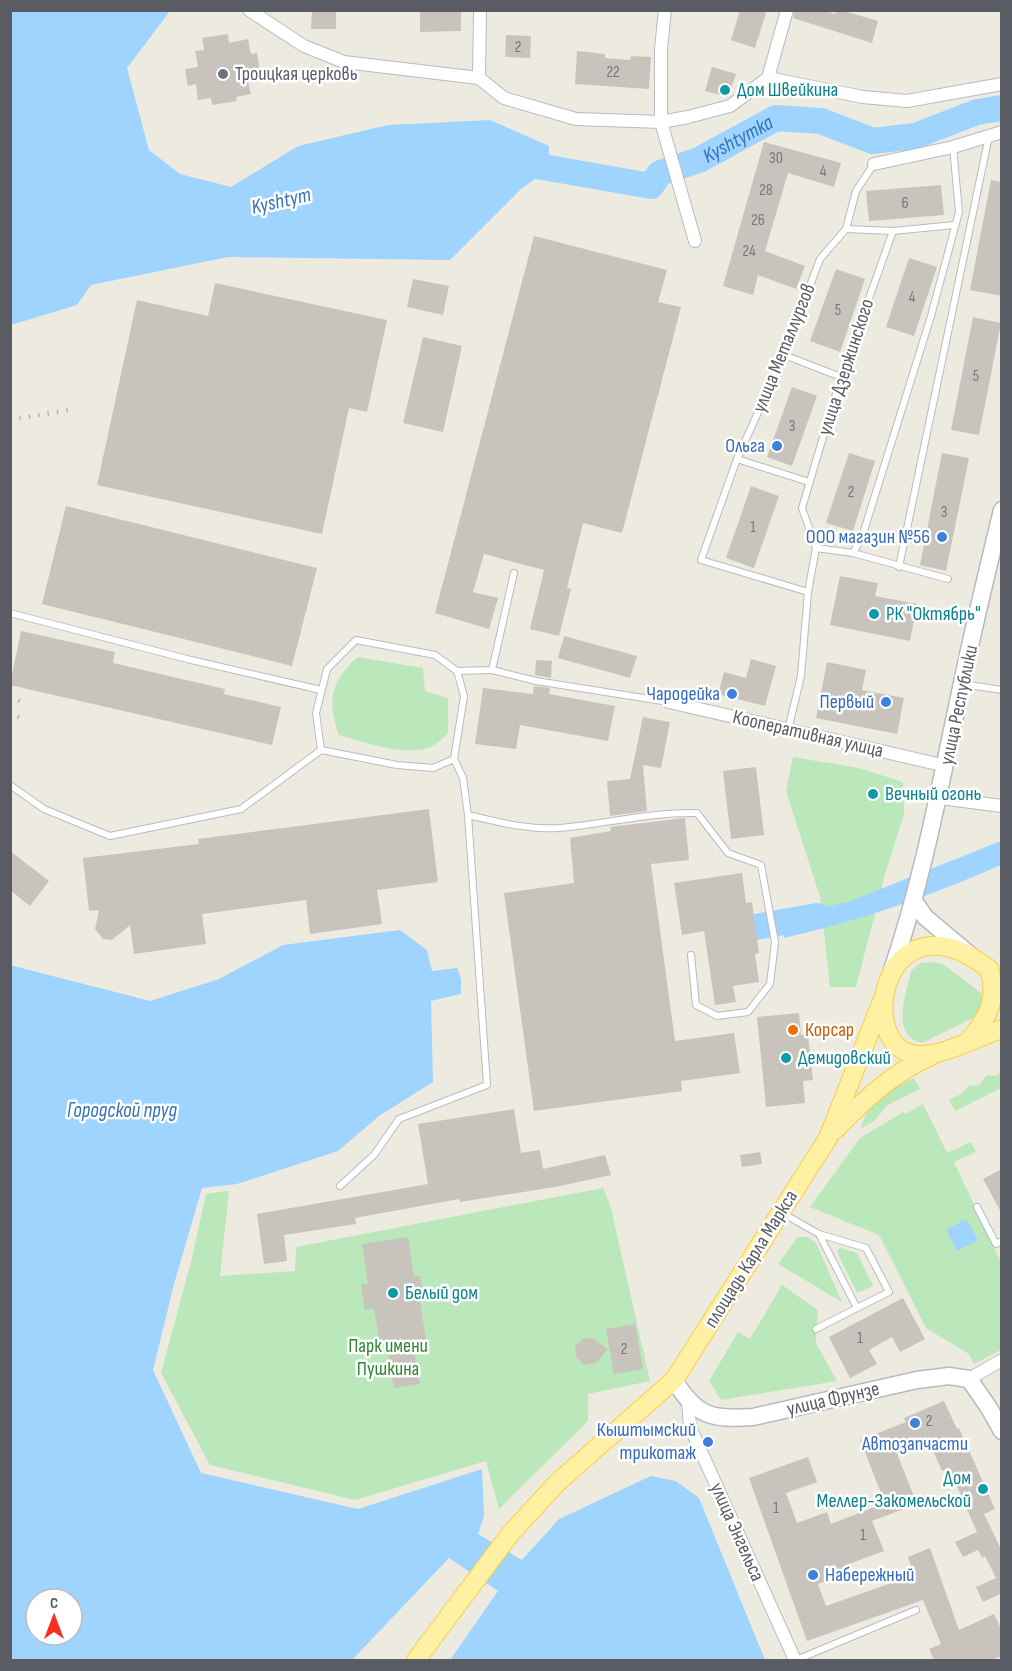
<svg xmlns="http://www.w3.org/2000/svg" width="1012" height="1671" viewBox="0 0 1012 1671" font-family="'Sofia Sans Condensed',sans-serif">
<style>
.green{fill:#bae8ba}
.water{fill:#9ed4ff;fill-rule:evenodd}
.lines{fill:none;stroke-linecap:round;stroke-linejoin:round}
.river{stroke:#9ed4ff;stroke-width:26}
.building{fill:#c8c4bd}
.lane-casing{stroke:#b8bbc1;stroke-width:8}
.street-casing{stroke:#b8bbc1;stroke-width:14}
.secondary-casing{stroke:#b6bac0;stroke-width:19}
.primary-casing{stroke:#fccc4a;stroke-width:20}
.lane{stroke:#fff;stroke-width:6}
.street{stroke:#fff;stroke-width:12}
.secondary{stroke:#fff;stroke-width:16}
.primary{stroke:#fff1a3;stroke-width:18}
.rail{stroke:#b4b5b6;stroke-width:4.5;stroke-dasharray:1.5 8;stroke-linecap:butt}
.worship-dot{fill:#6b7280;stroke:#fff;stroke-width:2}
.culture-dot{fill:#0f9aa8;stroke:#fff;stroke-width:2}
.shop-dot{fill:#3f7fe0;stroke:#fff;stroke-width:2}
.food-dot{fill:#e8710a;stroke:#fff;stroke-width:2}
.labels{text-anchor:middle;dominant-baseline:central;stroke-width:5;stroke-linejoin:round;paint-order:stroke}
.number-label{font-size:16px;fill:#75777a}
.worship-label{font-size:20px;fill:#5b616d;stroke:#fff;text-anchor:start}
.culture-label{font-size:20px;fill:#0d838f;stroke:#fff;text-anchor:start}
.street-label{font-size:20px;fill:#595d63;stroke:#fff}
.shop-label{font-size:20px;fill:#366cbe;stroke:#fff;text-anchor:end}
.food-label{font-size:20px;fill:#c56008;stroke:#fff;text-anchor:start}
.park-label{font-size:20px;fill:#2e8632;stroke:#fff}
.water-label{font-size:21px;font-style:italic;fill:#3473b8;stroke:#fff}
</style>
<rect width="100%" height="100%" fill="#edebe0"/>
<g class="green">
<path d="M358 657 423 668 425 691 448 698V733C444 737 439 742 434 745 410 759 363 742 339 735 327 700 330 682 358 657Z"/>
<path d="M793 757 859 768 903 782 904 814 885 874 856 987H830L820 897 786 791Z"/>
<path d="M931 962 943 964 981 993 984 1000 979 1015 922 1043C890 1035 906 996 911 971L921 963Z"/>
<path d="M1001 1071V1088L955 1111 949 1100 963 1093 968 1086 979 1085 987 1075 997 1076Z"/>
<path d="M914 1078 920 1089 886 1106 875 1121 861 1128C869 1099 889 1090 914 1078Z"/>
<path d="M923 1104 947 1153 971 1142 976 1152 954 1162 1001 1262V1350L974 1364 969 1354 926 1328 879 1235 810 1207 860 1138 903 1112 905 1114Z"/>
<path d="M603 1188 610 1204 650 1381 588 1394V1421L499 1509 486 1461 355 1500 210 1465 161 1373 192 1258 206 1194 229 1191 220 1276 295 1271 296 1247Z"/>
<path d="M798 1237H808L816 1243 842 1302 778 1264Z"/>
<path d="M840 1248 857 1253 873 1286 857 1293 837 1252Z"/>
<path d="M782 1285 818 1310 816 1343 837 1381 721 1400 709 1381 738 1332 750 1339Z"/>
</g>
<g class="water">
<path d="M11 10 170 11 127 68 149 150 180 174 231 187 298 146 388 125 490 120 549 146 548 170 521 189 450 260 228 257 91 285 77 305 11 325Z"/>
<path d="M1001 841V865C931 896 859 921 784 938L782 916 848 902Z"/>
<path d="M400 930 427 950 432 971 457 968 461 979V994L431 1001 433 1082 379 1116 338 1151 237 1184 202 1188 174 1284 153 1370 201 1473 358 1509 482 1469 484 1516 478 1534 522 1560 559 1519 651 1476 676 1481 699 1498 765 1660H450L498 1591 449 1558 352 1660H11L10 965 150 1001 219 979 283 945ZM36 1599H72V1635H36Z"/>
<path d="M966 1219 978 1240 957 1251 946 1230Z"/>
</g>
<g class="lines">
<g class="river">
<path id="s1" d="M514 162 651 186 660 173 699 160 776 118 821 121 873 141 915 136 977 112 1002 108"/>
<path d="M755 927 817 916"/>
</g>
</g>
<g class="building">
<path d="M312 10H336V29H311Z"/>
<path d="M420 10H461V31L420 32Z"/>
<path d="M740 10H767L755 48 731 40Z"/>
<path d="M795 10H823L835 14 836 10H841L878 21 872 43 793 18Z"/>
<path d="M228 34 229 43 248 39 251 54 257 53 261 79 248 81 251 94 236 97 237 101 212 105 211 98 198 100 196 84 188 86 185 69 198 67 195 51 204 50 202 38Z"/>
<path d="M506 35 531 36 530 58 505 57Z"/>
<path d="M577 51 605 54V58L630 60 631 56 651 57 649 89 575 84Z"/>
<path d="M712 67 736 74 728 97 705 91Z"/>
<path d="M764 142 841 163 834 187 788 173 765 251 805 266 796 289 758 275 753 295 723 286Z"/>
<path d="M991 180 1002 182V296L970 290Z"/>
<path d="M941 185 944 215 869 221 866 191Z"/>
<path d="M534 236 667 270 658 302 681 307 622 533 583 523 567 588 571 589 559 636 530 629 544 570 484 554 473 592 498 598 489 629 435 613Z"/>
<path d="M909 258 937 267 914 336 886 327Z"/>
<path d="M836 269 865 279 840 352 810 341Z"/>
<path d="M413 279 449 286 443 315 407 307Z"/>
<path d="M215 283 387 320 367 412 349 408 322 534 97 485 137 300 208 316Z"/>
<path d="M973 317 1001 323 979 435 951 430Z"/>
<path d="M423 337 462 346 443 432 403 423Z"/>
<path d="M792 387 817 396 792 466 767 457Z"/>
<path d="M849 453 875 461 853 531 826 523Z"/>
<path d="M942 453 969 458 946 571 920 565Z"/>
<path d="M751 486 779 496 754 568 726 558Z"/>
<path d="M66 506 317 568 292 666 42 604Z"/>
<path d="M840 576 878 583 875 596 917 604 910 641 830 625Z"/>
<path d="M21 631 115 652 113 663 225 689 224 694 281 707 272 745 10 685Z"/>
<path d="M564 636 637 656 630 678 558 658Z"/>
<path d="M751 659 776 666 765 706 718 694 724 672 746 678Z"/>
<path d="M536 660 552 661 551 678 535 675Z"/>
<path d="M827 662 866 670 862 690 904 698 897 734 816 718Z"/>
<path d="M534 686 550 688 549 694 615 706 608 741 520 725 516 749 475 744 483 688 533 694Z"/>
<path d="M643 717 670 722 661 768 643 765 647 811 610 816 607 781 630 779Z"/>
<path d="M756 767 764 835 731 839 723 771Z"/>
<path d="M429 809 438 882 377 890 382 924 310 934 306 900 202 914 206 944 134 954 130 925 112 940 103 939 95 929 99 910 89 911 83 858 199 844 198 839Z"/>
<path d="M685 818 689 860 651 864 675 1041 734 1033 740 1073 681 1081 682 1091 534 1111 504 893 574 883 570 838 611 831 610 827Z"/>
<path d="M10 851 49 881 30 906 10 890Z"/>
<path d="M742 873 746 903 752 902 759 953 755 954 759 982 733 986 736 1002 715 1005 704 931 682 935 674 883Z"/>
<path d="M799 1013 801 1035H808L813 1080 803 1081 805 1103 766 1107 757 1017Z"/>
<path d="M514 1109 521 1153 540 1150 543 1169 605 1155 611 1175 555 1187 460 1202 459 1199 355 1218 356 1224 284 1235 287 1261 264 1264 257 1214 428 1184 418 1124Z"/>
<path d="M760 1152 762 1164 742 1167 740 1155Z"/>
<path d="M1002 1169V1214L983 1179Z"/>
<path d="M408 1237 414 1276H420L424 1302H420L426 1339 412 1341 420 1384 394 1388 386 1345 380 1346 374 1308 365 1310 361 1285 368 1284 362 1244Z"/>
<path d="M903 1298 925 1339 900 1352 892 1337 869 1350 877 1364 850 1378 829 1337Z"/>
<path d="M635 1324 643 1369 614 1374 606 1329Z"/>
<path d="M592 1338 608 1349 596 1363 584 1365 576 1357 575 1347 582 1339Z"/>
<path d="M944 1401 957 1429 959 1428 995 1509 984 1514 1002 1551V1593L983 1602 976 1587 996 1578 985 1556 982 1558 978 1550 963 1557 955 1542 977 1532 949 1468 942 1471 927 1437 896 1451 917 1504 872 1521 884 1551 846 1565 849 1573 818 1584 826 1606 914 1575 908 1557 930 1548 959 1630 994 1614 1002 1631V1656L991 1660H934L929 1649 941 1644 923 1600 807 1641 749 1478 808 1457 817 1482 786 1493 797 1523 827 1512 831 1524 885 1503 860 1440 906 1422 904 1418Z"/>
</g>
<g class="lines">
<defs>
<g id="lane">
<path d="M893 231 954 225"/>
<path d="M784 355 841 377"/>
<path d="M737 459 809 482"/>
<path d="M816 548 853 553 948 579"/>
<path d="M853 553 862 537 931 316 959 212 953 147"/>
<path d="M899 567 989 136"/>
<path d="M514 573 492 670 457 671 464 696 454 759 463 778 468 815C498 822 527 830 559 828 605 824 650 812 697 813L728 853 761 865 775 942 770 984 748 1012 717 1016 696 1005 691 955"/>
<path d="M808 592 701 560 737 459 784 355 820 259 846 229 856 191 874 164"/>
<path d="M10 613 191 660 321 690"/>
<path d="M492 670 536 681 669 702"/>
<path d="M962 684 1002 690"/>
<path d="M788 730 801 676 808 592 816 548 802 508 841 377 893 231 846 229"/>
<path d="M321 750 397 765 433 768 454 759"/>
<path d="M10 785 44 809 110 836 241 809 321 750 316 713 327 669 356 640 435 655 457 671"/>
<path d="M340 1186 374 1155 399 1119 487 1085 468 815"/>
<path d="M977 1207 996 1244 1002 1241"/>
<path d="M784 1214 819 1234 866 1248 889 1292 857 1308 819 1234"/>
<path d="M816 1329 857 1308"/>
<path d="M796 1660 916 1610"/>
</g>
<g id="street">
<path d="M249 10 304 46 344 62 479 78 504 98 576 119 661 122 688 117 730 106 768 78 863 97 907 101 1002 84"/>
<path d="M665 10 661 49V122L695 241"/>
<path d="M479 78 480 10"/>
<path d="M768 78 787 10"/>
<path d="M874 164 953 147 1002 132"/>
<path d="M669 702 946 766"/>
<path d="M940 798 1002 806"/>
<path d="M969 1379 1002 1360"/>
<path d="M688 1402 690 1427 795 1660"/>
</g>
<g id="secondary">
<path d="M914 901 925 917 969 954"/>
<path d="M892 970C924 876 941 780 962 683 974 625 988 568 1002 510"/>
<path d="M674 1380C696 1416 711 1420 753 1417L917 1380 949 1376 969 1379 989 1408 1002 1431"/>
</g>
<g id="primary">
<path d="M970 1039C989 1017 998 998 989 969 882 886 852 1052 919 1055 943 1056 977 1037 1002 1029"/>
<path d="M835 1130C865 1099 892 1073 931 1056"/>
<path d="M416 1660 511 1533 558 1482 674 1380 828 1138 884 996"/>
</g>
</defs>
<use href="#lane" class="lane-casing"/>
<use href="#street" class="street-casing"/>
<use href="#secondary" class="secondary-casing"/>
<use href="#primary" class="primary-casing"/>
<use href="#lane" class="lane"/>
<use href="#street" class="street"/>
<use href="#secondary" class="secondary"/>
<use href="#primary" class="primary"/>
<g class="rail">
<path d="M10 420 68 410"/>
<path d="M10 696 27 705"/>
<path d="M10 711 20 718"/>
</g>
</g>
<circle class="worship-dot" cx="223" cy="74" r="6"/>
<g class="culture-dot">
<circle cx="725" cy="90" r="6"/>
<circle cx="874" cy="614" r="6"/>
<circle cx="873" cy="794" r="6"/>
<circle cx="786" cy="1058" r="6"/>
<circle cx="393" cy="1293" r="6"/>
<circle cx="983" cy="1489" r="6"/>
</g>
<g class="shop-dot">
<circle cx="777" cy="446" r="6"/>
<circle cx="942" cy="537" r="6"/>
<circle cx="732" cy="694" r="6"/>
<circle cx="886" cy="702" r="6"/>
<circle cx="915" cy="1423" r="6"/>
<circle cx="708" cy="1442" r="6"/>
<circle cx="813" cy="1575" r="6"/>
</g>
<circle class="food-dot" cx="793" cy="1030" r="6"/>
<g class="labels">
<g class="number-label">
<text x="518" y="47">2</text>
<text x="613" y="72">22</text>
<text x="776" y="158">30</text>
<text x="823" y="171">4</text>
<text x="766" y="190">28</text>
<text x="905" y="203">6</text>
<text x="758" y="220">26</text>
<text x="749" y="251">24</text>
<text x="912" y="297">4</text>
<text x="838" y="310">5</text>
<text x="976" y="376">5</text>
<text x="792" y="426">3</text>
<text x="851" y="492">2</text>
<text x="944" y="512">3</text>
<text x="753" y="527">1</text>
<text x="860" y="1338">1</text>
<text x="624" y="1349">2</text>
<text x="929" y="1421">2</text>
<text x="776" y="1508">1</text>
<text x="863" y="1535">1</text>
</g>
<g class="worship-label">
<text x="235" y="74">Троицкая церковь</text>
</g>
<g class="culture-label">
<text x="737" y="90">Дом Швейкина</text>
<text x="886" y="614">РК "Октябрь"</text>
<text x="885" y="794">Вечный огонь</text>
<text x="798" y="1058">Демидовский</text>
<text x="405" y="1293">Белый дом</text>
<text x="971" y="1478" text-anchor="end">Дом<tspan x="971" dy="23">Меллер-Закомельской</tspan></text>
</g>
<g class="street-label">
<text transform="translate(784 348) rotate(-68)">улица Металлургов</text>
<text transform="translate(846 367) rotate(-72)">улица Дзержинского</text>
<text transform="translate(959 705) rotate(-78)">улица Республики</text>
<text transform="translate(808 734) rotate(13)">Кооперативная улица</text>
<text transform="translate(751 1259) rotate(-58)">площадь Карла Маркса</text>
<text transform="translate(833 1399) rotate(-13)">улица Фрунзе</text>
<text transform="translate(737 1532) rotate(66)">улица Энгельса</text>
</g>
<g class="shop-label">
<text x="765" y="446">Ольга</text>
<text x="930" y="537">ООО магазин №56</text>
<text x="720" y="694">Чародейка</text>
<text x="874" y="702">Первый</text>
<text x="696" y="1430">Кыштымский<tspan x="696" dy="23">трикотаж</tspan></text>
<text x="915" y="1444" text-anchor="middle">Автозапчасти</text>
<text x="825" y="1575" text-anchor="start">Набережный</text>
</g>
<g class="food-label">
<text x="805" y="1030">Корсар</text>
</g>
<g class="park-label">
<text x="388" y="1346">Парк имени<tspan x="388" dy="23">Пушкина</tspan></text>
</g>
<g class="water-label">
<text stroke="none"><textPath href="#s1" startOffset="240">Kyshtymka</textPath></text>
<text transform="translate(281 201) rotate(-13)">Kyshtym</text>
<text x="122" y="1110">Городской пруд</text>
</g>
</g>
<rect width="1012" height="1671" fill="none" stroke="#595d63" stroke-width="24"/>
<g transform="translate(54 1617)"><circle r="28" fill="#ffffff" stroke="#bdbec1" stroke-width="1.5"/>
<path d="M0-4.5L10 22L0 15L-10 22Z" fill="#f7301d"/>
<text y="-9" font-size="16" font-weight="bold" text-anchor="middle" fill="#595d63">С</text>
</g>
</svg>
